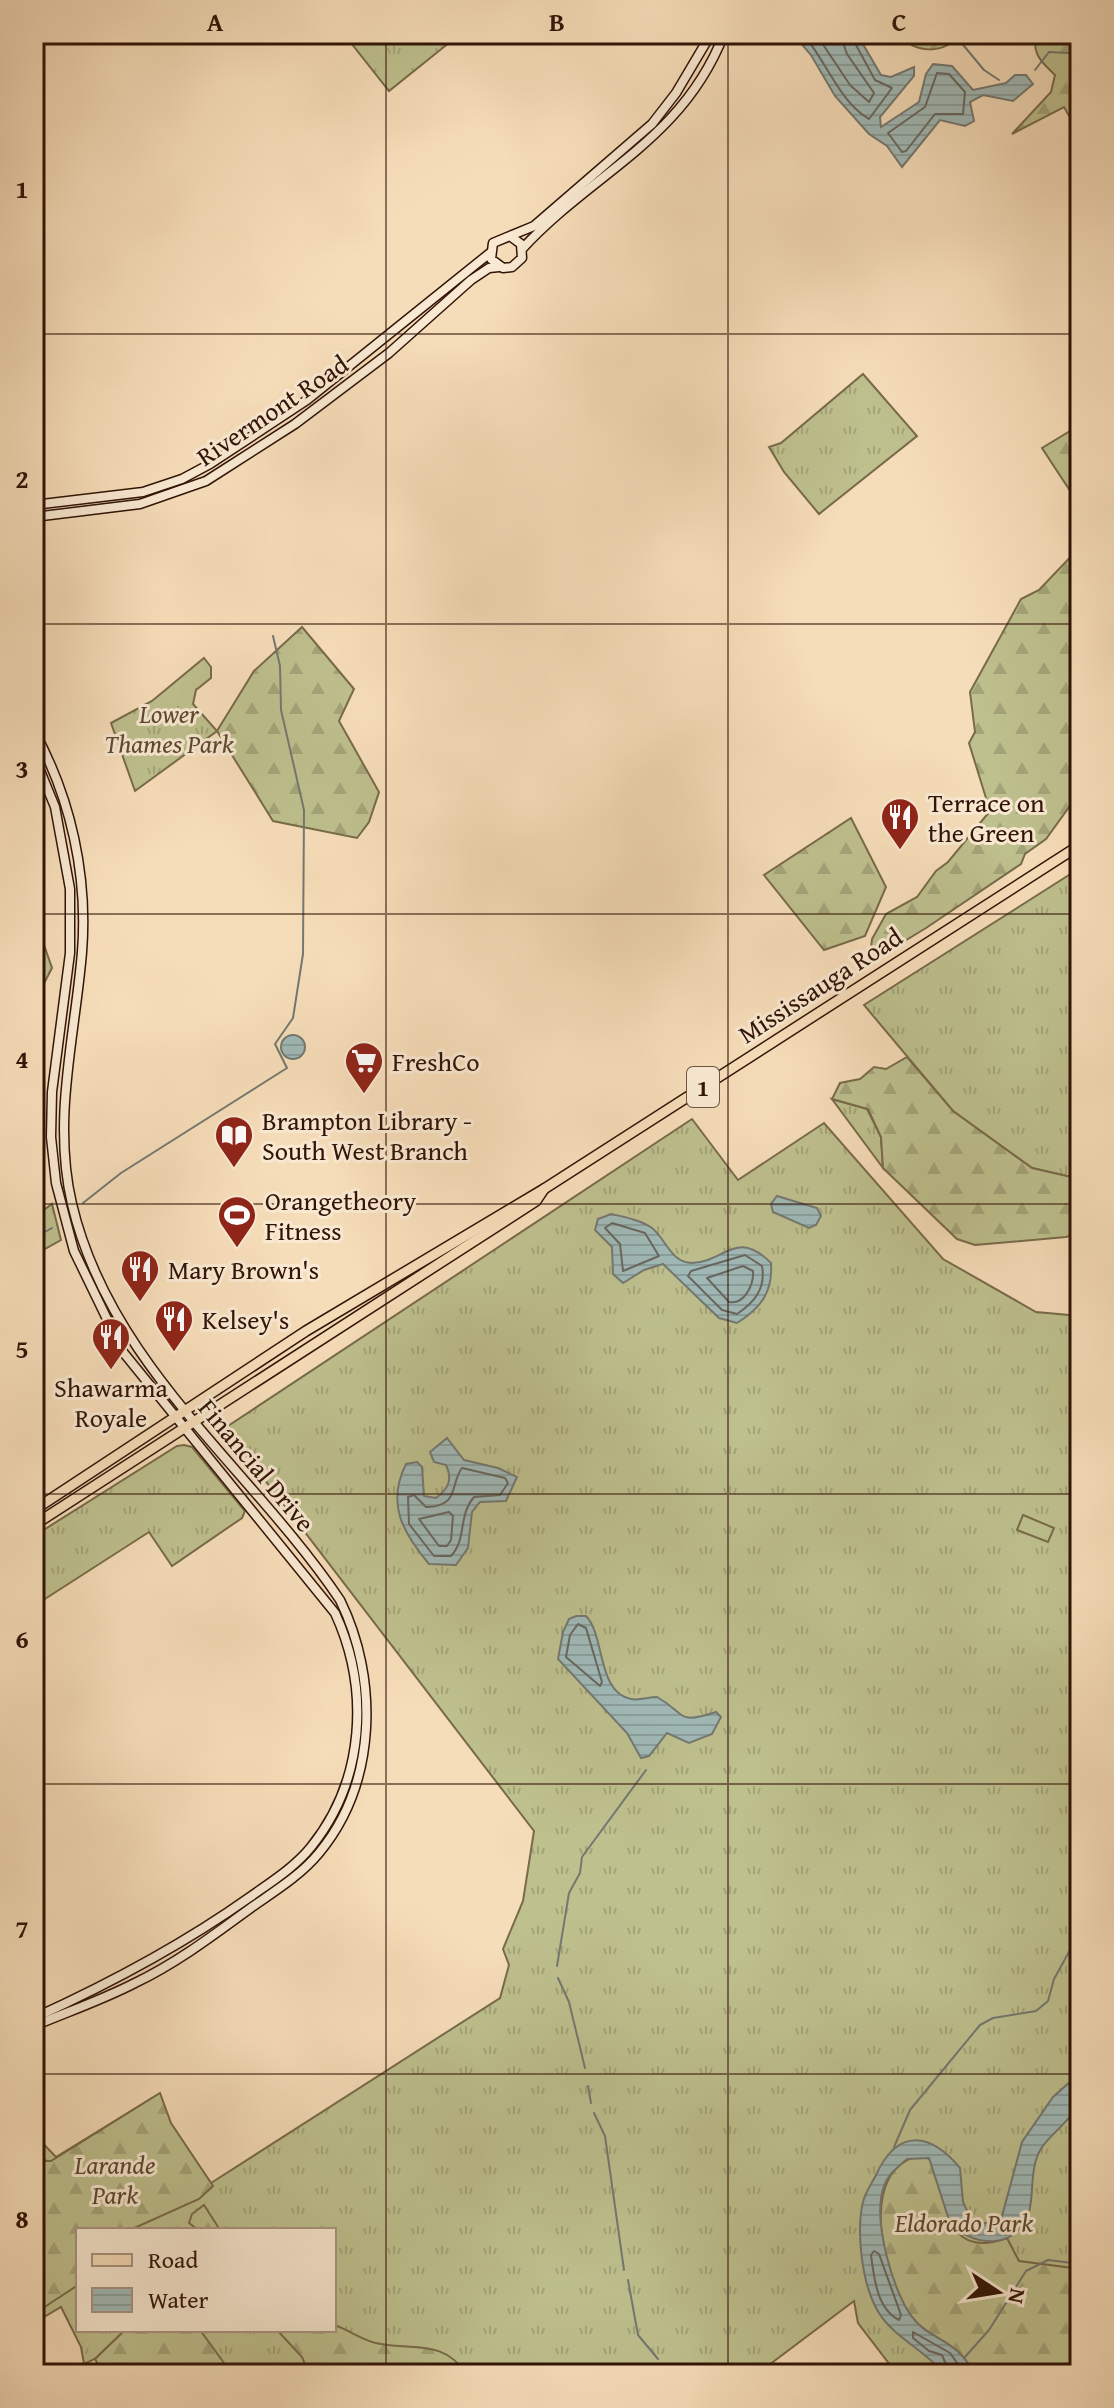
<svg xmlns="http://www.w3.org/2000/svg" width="1114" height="2408" viewBox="0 0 1114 2408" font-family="'Gentium Book Plus',serif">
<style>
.grass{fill:url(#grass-tufts);stroke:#786a4a;stroke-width:2}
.forest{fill:url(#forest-firs);stroke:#786a4a;stroke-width:2}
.pitch{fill:#bec08e;stroke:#786a4a;stroke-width:2}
.water{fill:url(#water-rules);stroke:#747871;stroke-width:2}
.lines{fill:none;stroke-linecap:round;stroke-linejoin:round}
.shore{stroke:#686760;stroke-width:2}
.stream{stroke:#747871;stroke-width:2}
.secondary-casing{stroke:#311407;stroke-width:11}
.primary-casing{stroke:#311407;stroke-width:12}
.secondary{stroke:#f9e9d2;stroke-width:8}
.primary{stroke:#f6ddb9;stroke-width:9}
.grid{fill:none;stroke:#311407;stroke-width:2;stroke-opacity:0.55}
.labels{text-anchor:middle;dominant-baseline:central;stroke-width:6;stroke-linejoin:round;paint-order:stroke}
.shield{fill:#f9e9d2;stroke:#6d5444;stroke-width:2}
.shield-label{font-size:24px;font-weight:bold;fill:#311407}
.street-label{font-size:26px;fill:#311407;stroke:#f9e9d2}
.park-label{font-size:26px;font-style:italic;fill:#5b4830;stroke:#f9e9d2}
.poi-label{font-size:26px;fill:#311407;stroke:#f9e9d2;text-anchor:start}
.neatline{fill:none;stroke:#311407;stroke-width:3}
.grid-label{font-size:26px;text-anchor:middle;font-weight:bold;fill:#311407}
</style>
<defs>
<pattern id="grass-tufts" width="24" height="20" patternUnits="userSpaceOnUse" patternTransform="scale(2)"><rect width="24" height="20" fill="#bec08e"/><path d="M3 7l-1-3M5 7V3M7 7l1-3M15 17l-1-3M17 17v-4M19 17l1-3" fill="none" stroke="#a4a479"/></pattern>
<pattern id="forest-firs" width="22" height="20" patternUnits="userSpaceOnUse" patternTransform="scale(2)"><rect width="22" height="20" fill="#bec08e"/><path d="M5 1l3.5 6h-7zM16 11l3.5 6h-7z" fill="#a4a479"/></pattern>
<pattern id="water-rules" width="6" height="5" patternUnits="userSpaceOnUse" patternTransform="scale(2)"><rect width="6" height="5" fill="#a0bab8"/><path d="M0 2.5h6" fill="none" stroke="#8a9f9d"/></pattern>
</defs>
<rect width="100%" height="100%" fill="#f6ddb9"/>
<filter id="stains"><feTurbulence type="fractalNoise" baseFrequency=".0025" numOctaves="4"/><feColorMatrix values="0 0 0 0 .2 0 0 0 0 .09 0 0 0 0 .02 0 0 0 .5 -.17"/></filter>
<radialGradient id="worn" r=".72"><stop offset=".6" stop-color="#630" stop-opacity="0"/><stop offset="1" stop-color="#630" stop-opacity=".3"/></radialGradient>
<g class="grass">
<path d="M344 34H460L389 91Z"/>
<path d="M863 374 917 436 819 514 784 472 769 447 781 443Z"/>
<path d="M204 658 211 667V678L196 690 193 704 217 731 135 791 111 723 152 701Z"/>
<path d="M1080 868V1179L1032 1168 953 1111 864 1005Z"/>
<path d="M832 1099 867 1109 881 1137 883 1168Z"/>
<path d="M692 1119 738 1180 824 1123 943 1259 1036 1312 1080 1316V2374H897L858 2323 854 2301 757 2374H230L197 2330H334V2230H78V2330H125L95 2359 84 2364 81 2347 61 2307 34 2323V2134L56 2157 152 2098 211 2183 500 1998 509 1965 503 1949 523 1901 534 1831 225 1428Z"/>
<path d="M52 1204 61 1240 34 1255V1217Z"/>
<path d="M184 1445 192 1447 245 1511 242 1518 172 1566 149 1532 34 1606V1536L177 1446Z"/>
</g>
<g class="forest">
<path d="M899 34H960C945 55 913 54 899 34Z"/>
<path d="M1036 34H1080V135L1064 107 1012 134 1051 92 1055 75C1041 62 1032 54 1036 34Z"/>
<path d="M1080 425V506L1042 448Z"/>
<path d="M1080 547V792L1046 839 1025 854 1021 864 926 928 880 956 870 958 872 939 886 914 917 897 936 871 948 862 990 811 969 743 975 732 970 692 1021 599 1039 590Z"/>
<path d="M302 627 354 689 339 721 379 792 369 822 357 838 273 821 217 731 254 671Z"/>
<path d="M851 818 886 887 865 936 824 950 764 875Z"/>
<path d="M34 935 43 942 52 968 34 1003Z"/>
<path d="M907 1057 953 1111 1032 1168 1080 1179V1233L1066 1237 975 1245 957 1239 883 1168 881 1137 868 1109 832 1099 840 1083 860 1079 874 1067 886 1069Z"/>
<path d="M160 2093 171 2123 213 2186 199 2199 130 2230H78V2285L34 2314V2148L46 2161H51Z"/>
<path d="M923 2155C954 2167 928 2266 1007 2238L1019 2261 1080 2269V2374H974C957 2338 931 2342 912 2317 884 2281 854 2166 923 2155Z"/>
<path d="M204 2205 220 2230H198L189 2223 192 2214Z"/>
<path d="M334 2325C350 2330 364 2342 381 2344 415 2350 445 2340 466 2374H309L302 2357 277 2330H334Z"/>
<path d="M125 2330H200L232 2374H103L95 2359Z"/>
</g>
<path class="pitch" d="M1023 1515 1054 1528 1048 1542 1017 1530Z"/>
<g class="water">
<path d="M793 34H857L881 75 891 77 914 67V76L880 117 881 127 919 102 926 74 933 64 952 66 973 90 1006 83 1015 75H1026L1033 84 1013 101 983 95 970 102 974 121 965 126 940 120 902 167 887 146 869 134 835 96 811 55Z"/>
<circle cx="293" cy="1047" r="12"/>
<path d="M777 1196 817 1208 821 1216 816 1225 809 1228 773 1212 771 1204Z"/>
<path d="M611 1214C624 1217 641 1220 652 1228 666 1239 671 1263 692 1263 725 1262 736 1228 771 1263 773 1292 761 1308 737 1323L719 1318 663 1264 644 1270 623 1283 613 1274 612 1247 595 1230 598 1219Z"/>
<path d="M447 1438 464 1460 498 1468 517 1477 506 1501 480 1502 472 1512 468 1548 456 1565 429 1564C403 1533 386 1504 406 1464L417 1462 422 1467 424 1496 436 1498C448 1489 453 1480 446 1465L434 1462 430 1452Z"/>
<path d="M576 1616H586C605 1635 597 1693 631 1699 639 1701 648 1697 657 1697 687 1714 676 1725 716 1712L721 1717 712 1734 689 1743 667 1733 649 1756 641 1758 627 1733 558 1659 563 1632 569 1619Z"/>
<path d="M1080 2073C1080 2081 1081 2090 1080 2098 1076 2120 1044 2136 1037 2157 1030 2175 1034 2194 1029 2212 1017 2251 972 2247 950 2223L929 2158 907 2159C898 2167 888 2174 884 2186 872 2218 892 2290 912 2317 930 2341 957 2338 974 2374H944C925 2349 890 2337 875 2306 862 2280 856 2231 863 2202 865 2193 872 2183 876 2175 897 2129 929 2131 960 2168L963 2202 973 2223H990L1002 2216 1022 2142 1053 2097Z"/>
</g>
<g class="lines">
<g class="shore">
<path d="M803 34C825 59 840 103 869 119L892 88 875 80 850 34"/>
<path d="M816 34 850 85 869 102 874 93 847 54 840 34"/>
<path d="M937 73 949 74 965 92 963 114H935L906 151 902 152 888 133 925 107Z"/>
<path d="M612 1223 645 1233 659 1256 623 1271 620 1244 605 1228Z"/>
<path d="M745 1255 762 1266C766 1288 755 1302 737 1314L722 1310 688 1276 691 1271Z"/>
<path d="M743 1266 753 1271C754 1285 744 1305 729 1302L707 1278Z"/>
<path d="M462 1468 505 1478 508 1483 500 1495 474 1497C458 1515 467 1539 451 1556H434L409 1524 408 1497 414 1495 426 1507C460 1507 450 1483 462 1468Z"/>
<path d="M449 1512 453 1516 451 1540 447 1546H439L419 1519Z"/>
<path d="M578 1624 586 1628 602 1682 600 1686 566 1657 570 1635Z"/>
<path d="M874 2251 879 2254 901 2315 899 2320C877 2309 874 2278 871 2255Z"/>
<path d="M950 2374 942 2355 929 2351 913 2338V2332L950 2353 965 2374"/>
</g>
<g class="stream">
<path d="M954 34 984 70 999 80"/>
<path d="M1035 70 1049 52 1070 53 1080 71"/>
<path d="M83 1203 121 1173 287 1068 275 1044 293 1018 303 954 304 810 281 710 280 666 273 636"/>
<path d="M34 1238 52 1228"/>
<path d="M557 1966 569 1893 580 1873 582 1857 646 1770"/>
<path d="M558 1978 569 2002 585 2068"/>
<path d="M588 2086 591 2103"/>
<path d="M594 2113 605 2136 624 2270"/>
<path d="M894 2147 910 2110 980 2025 993 2018 1036 2011 1048 2001 1054 1979 1080 1932"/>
<path d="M628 2280 638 2335 658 2359"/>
<path d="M965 2357 989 2330 1026 2271 1048 2260 1080 2264"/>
<path d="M661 2371 662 2374"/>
</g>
<defs>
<g id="secondary">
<path d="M510 236 521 244 522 258 512 267 503 268 491 259 493 243 534 226 652 124 676 93 711 34"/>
<path d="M522 249C594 171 682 141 724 34"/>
<path d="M34 505 143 492 182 479 210 464 307 400 490 253"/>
<path d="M34 517 140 504 206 481 295 424 389 353 471 280 489 268 499 267"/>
<path d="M34 731C71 798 88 876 82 952 75 1037 52 1119 72 1204 110 1366 251 1468 340 1600 379 1679 377 1783 319 1853 301 1875 275 1891 252 1907 215 1934 177 1963 135 1983 102 2000 67 2012 34 2026"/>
<path d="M34 756 55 807 70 889V953L52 1092 51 1137 56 1183 74 1251 123 1352 335 1613C370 1689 365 1780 311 1847 295 1867 271 1882 250 1897 181 1946 111 1983 34 2018"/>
</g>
<g id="primary">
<path d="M34 1510 306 1331 544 1189 1080 845"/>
<path d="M34 1525 536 1201 544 1189"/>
</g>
</defs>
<use href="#secondary" class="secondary-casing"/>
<use href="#primary" class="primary-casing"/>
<use href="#secondary" class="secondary"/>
<use href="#primary" class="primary"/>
</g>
<path class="grid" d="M386 34V2374M728 34V2374M34 334H1080M34 624H1080M34 914H1080M34 1204H1080M34 1494H1080M34 1784H1080M34 2074H1080"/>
<defs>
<symbol id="restaurant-pin" viewBox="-11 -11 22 30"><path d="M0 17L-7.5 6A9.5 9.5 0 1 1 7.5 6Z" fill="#8f2418" stroke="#f9e9d2"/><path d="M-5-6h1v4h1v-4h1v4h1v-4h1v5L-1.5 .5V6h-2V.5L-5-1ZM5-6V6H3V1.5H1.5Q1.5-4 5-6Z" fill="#fff"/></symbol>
<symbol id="supermarket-pin" viewBox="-11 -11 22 30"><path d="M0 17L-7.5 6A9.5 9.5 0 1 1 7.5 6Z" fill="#8f2418" stroke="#f9e9d2"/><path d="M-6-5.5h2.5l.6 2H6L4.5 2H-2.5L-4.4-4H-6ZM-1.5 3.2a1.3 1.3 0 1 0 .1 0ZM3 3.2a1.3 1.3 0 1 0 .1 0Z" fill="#fff"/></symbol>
<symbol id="library-pin" viewBox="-11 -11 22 30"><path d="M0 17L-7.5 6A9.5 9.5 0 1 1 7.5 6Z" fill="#8f2418" stroke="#f9e9d2"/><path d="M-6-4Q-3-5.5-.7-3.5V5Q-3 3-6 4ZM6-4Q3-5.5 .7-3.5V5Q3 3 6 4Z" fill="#fff"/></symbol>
<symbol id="stadium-pin" viewBox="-11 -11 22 30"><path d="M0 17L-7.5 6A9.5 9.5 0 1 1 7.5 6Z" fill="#8f2418" stroke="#f9e9d2"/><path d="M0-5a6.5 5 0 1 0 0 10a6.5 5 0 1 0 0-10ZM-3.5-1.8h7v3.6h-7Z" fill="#fff"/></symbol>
</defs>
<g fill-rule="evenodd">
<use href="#restaurant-pin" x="878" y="795" width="44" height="60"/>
<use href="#supermarket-pin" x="342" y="1039" width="44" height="60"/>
<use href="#library-pin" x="212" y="1113" width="44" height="60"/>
<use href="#stadium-pin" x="215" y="1193" width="44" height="60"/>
<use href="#restaurant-pin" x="118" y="1247" width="44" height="60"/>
<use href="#restaurant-pin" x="152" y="1297" width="44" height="60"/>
<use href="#restaurant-pin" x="89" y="1315" width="44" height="60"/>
</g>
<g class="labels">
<rect class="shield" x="687" y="1067" width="32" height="40" rx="6"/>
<g class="shield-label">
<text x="703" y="1087">1</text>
</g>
<g class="street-label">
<text transform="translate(272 410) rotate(-34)">Rivermont Road</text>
<text transform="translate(820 985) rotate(-33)">Mississauga Road</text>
<text transform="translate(257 1465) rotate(50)">Financial Drive</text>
</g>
<g class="park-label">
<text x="169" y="713">Lower<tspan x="169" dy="30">Thames Park</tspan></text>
<text x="115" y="2164">Larande<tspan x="115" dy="30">Park</tspan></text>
<text x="964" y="2222">Eldorado Park</text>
</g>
<g class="poi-label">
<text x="928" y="802">Terrace on<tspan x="928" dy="30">the Green</tspan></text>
<text x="392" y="1061">FreshCo</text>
<text x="262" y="1120">Brampton Library -<tspan x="262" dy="30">South West Branch</tspan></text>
<text x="265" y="1200">Orangetheory<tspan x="265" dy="30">Fitness</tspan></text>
<text x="168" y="1269">Mary Brown's</text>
<text x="202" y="1319">Kelsey's</text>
<text x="111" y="1387" text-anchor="middle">Shawarma<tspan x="111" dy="30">Royale</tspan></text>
</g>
</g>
<rect width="1114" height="2408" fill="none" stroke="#f6ddb9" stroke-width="88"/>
<rect x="76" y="2228" width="260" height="104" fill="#f9e9d2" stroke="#a99481" stroke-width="2"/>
<rect x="92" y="2254" width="40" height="12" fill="#f6ddb9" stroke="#a99481" stroke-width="2"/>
<text x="148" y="2268" font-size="24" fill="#311407">Road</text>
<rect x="92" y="2288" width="40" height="24" fill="url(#water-rules)" stroke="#a99481" stroke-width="2"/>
<text x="148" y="2308" font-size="24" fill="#311407">Water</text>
<g transform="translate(998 2292) rotate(102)" stroke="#f9e9d2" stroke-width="6" paint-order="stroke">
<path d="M0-6L14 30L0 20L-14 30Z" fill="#311407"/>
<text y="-12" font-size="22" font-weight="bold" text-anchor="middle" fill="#311407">N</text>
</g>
<rect x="44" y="44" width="1026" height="2320" class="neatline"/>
<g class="grid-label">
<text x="215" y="31">A</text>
<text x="557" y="31">B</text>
<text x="899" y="31">C</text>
<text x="22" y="198">1</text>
<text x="22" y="488">2</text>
<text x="22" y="778">3</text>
<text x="22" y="1068">4</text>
<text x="22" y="1358">5</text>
<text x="22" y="1648">6</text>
<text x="22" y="1938">7</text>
<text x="22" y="2228">8</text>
</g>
<rect width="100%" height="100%" filter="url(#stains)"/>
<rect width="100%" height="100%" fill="url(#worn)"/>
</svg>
